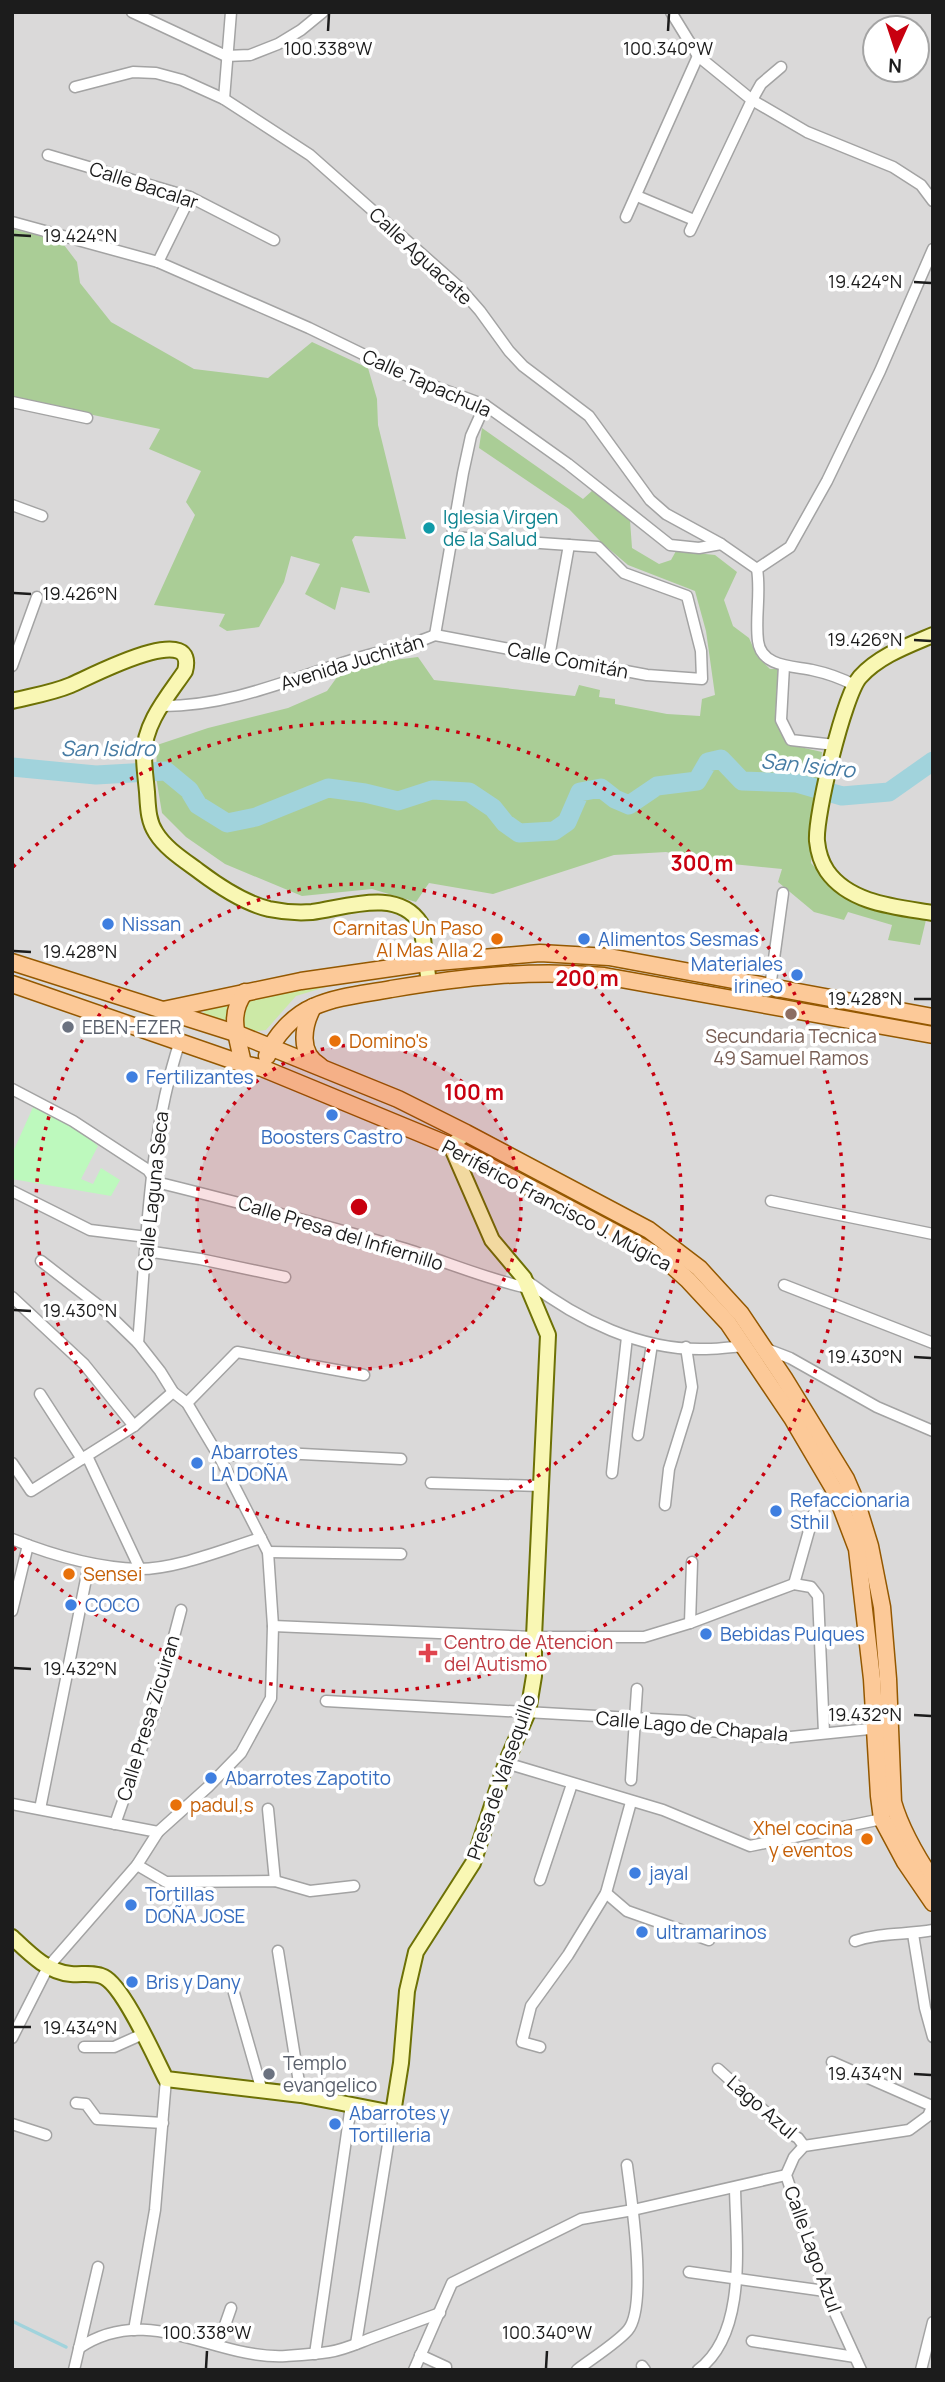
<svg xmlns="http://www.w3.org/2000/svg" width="945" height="2382" viewBox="0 0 945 2382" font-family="Manrope,sans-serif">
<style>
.residential{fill:#dad9d9;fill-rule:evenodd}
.grass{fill:#cce9a6}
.forest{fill:#aacd96}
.park{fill:#bdf9bd}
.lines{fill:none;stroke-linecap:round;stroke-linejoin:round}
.stream{stroke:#a1d3dc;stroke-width:3.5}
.river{stroke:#a1d3dc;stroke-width:19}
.street-casing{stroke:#a3a3a3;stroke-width:13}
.secondary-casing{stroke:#6d7105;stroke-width:18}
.primary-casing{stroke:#945800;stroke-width:19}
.street{stroke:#fff;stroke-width:10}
.secondary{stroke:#f9f7b4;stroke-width:14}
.primary{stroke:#fcc998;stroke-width:16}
.ticks{fill:none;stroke:#1c1c1c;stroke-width:2.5}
.ring{fill:none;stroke:#c8000f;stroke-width:3.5;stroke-dasharray:3.5 7}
.culture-dot{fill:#0f9aa8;stroke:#fff;stroke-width:2.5}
.shop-dot{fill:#3f7fe0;stroke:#fff;stroke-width:2.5}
.food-dot{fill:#e8710a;stroke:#fff;stroke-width:2.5}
.education-dot{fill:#8d6e63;stroke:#fff;stroke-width:2.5}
.worship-dot{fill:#6b7280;stroke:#fff;stroke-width:2.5}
.health-dot{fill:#e0444e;stroke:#fff;stroke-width:2.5}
.labels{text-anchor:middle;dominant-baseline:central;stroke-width:7;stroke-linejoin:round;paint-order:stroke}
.street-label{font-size:19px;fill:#1c1c1c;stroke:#fff}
.culture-label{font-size:19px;fill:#0d838f;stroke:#fff;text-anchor:start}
.shop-label{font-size:19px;fill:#366cbe;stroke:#fff;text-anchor:start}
.food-label{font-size:19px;fill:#c56008;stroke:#fff;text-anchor:start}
.worship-label{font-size:19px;fill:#5b616d;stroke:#fff;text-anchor:start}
.education-label{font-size:19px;fill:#785e54;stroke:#fff}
.health-label{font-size:19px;fill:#be3a42;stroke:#fff;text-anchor:start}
.water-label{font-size:21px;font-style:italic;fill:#467ba3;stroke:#fff}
.ticks-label{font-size:18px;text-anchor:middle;fill:#1c1c1c;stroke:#fff;stroke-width:7;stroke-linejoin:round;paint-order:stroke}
.centre{fill:#c8000f;stroke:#fff;stroke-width:3.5}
.ring-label{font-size:21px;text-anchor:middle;font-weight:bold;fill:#c8000f;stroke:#fff;stroke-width:7;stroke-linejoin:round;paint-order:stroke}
</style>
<rect width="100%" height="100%" fill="#ede8e1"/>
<path class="residential" d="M12 12H933V2370H12ZM875 28H917V70H875Z"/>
<path class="grass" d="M342 982 296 996 266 1030 250 1032 206 1019 203 1013C216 995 316 986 342 982Z"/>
<g class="forest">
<path d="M12 229 61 241 77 262 80 283 111 322 194 369 268 378 312 342 368 368 377 399 378 425 406 539 355 536 352 540 370 593 341 587 335 610 305 594 320 564 291 556 284 582 259 627 227 631 219 626 225 614 154 605 195 515 186 502 201 471 149 449 160 429 12 398Z"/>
<path d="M482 428 583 499 593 490 630 520 632 548 659 564 671 560 676 551 715 555 737 572 724 600 733 626 749 638 757 656 770 669H778L775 721 787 744 822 752C818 789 812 826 811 863L840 895 874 910 926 920 920 945 888 940 892 925 848 912 844 920 814 912 778 882 782 869 713 862 666 852 614 855 493 894 429 883 416 902 372 889 302 896 225 864 186 837 162 813 156 777 157 745 208 728 288 708 327 691 345 666 418 657 434 680 575 696 579 685 600 690 599 697 615 699V704L667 714 700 716 702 699 715 695 706 631 695 591 628 565 602 543 569 509 479 448Z"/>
</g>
<path class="park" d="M34 1105 70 1123 98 1146 81 1179 93 1184 101 1168 120 1180 111 1196 12 1179V1154Z"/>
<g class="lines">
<path class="stream" d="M12 2321 66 2347"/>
<path class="river" d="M12 767 96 775 166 771 189 790 198 805 227 823 256 817 328 788 365 793 398 801 432 790 469 792 493 808 505 823 519 833 554 831 567 822 580 792 601 788 615 799 629 805 657 786 697 781 708 762 721 759 742 781 797 783 842 796 889 792 933 761"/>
<defs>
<g id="street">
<path d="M132 12 226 56 250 55 278 44 301 30 323 12"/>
<path d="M671 12 698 56 752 100 807 132 893 167 921 185 933 201"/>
<path d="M75 87 133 72 156 73 182 80 224 99 310 155 459 287 480 311 509 351 523 366 589 416 650 500 666 514 721 544 757 569C761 593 755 617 758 641 761 667 793 666 812 670 826 673 841 678 854 685"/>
<path d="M224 99 231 12"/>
<path d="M48 155 190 197 274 240"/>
<path d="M637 196 694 220"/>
<path d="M626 217 698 56"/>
<path d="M12 222 158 262 309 328 412 378 485 405 568 464 670 545 699 548 721 544"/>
<path d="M690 231 752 100 761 84 781 67"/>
<path d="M158 262 190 197"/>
<path d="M12 402 87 418"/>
<path d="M12 505 42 516"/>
<path d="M757 569 790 547 827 481 880 371 933 249"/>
<path d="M435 635 647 675 702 679 701 651 687 596 624 573 598 547 452 537"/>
<path d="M435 635 463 473 471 436 485 405"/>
<path d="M549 657 569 545"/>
<path d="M12 666 37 597"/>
<path d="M784 666 781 720 791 740 835 745"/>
<path d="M160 706C229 707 293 678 358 658 384 650 411 646 435 635"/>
<path d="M770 988 783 893"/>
<path d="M12 1089 73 1121 148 1170 152 1176"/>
<path d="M152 1181C237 1202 322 1224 406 1249 447 1262 486 1279 528 1288"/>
<path d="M12 1191 90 1230 147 1237"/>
<path d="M771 1201 933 1234"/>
<path d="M146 1251 200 1259 285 1277"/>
<path d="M527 1281C578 1320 641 1351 706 1349 719 1349 732 1347 744 1346"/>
<path d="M784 1285 933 1343"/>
<path d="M12 1297 84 1364 134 1426"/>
<path d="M138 1343C147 1242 148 1138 180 1041"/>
<path d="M764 1348 790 1358 877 1407 933 1431"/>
<path d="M40 1394 82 1459"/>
<path d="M187 1403 237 1352 364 1375"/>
<path d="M638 1435 652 1344"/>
<path d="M87 1456 140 1569"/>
<path d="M218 1456 282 1453 401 1459"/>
<path d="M12 1463 31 1491 134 1426 173 1392"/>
<path d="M612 1473 627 1337"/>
<path d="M431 1483 541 1486"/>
<path d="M665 1505 669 1469 688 1408 692 1387 686 1347"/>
<path d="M12 1539C52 1555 96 1568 139 1569 177 1569 224 1549 261 1538"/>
<path d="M268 1552 401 1554"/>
<path d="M794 1584 814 1513"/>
<path d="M12 1611 28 1545"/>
<path d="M690 1623 692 1562"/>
<path d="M273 1626 534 1637H644L690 1623 794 1584 811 1587 818 1596 824 1733"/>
<path d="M326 1701 686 1721 710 1731 781 1738 879 1728"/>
<path d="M506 1763 663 1810 750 1846 882 1819"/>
<path d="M631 1780 637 1689"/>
<path d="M12 1804 158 1832"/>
<path d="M40 1809 89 1564"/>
<path d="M268 1809 275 1881"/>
<path d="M115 1824 153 1716 181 1610"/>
<path d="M137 1865 166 1882 275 1881 310 1891 354 1886"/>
<path d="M540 1880 572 1784"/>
<path d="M606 1893 627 1911 709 1940"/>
<path d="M913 1934 925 2008 933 2037"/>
<path d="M855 1941C881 1932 907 1935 933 1930"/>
<path d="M278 1951 301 2095"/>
<path d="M234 1993 262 2091"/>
<path d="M12 2038 48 1967 137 1865 158 1832 208 1787 241 1753 271 1698 273 1626 268 1552 221 1460 187 1403 173 1392 160 1371 138 1343 103 1309 41 1261"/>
<path d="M84 2047H114L143 2034"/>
<path d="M540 2047 522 2042 531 2006 568 1955 606 1893 631 1802"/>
<path d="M832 2062 932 2106"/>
<path d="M718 2069 789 2133 798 2138 804 2146"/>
<path d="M76 2103 86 2104 97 2119 163 2123"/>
<path d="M12 2124 46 2135"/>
<path d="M689 2272 825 2291"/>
<path d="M134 2330 155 2210 166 2079"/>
<path d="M752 2341 855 2357"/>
<path d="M356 2344 393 2113"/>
<path d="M218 2345 231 2308"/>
<path d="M79 2348C149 2301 214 2360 286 2356 300 2355 315 2354 329 2352 343 2350 356 2344 369 2339 393 2330 416 2322 440 2313"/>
<path d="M315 2354 351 2105"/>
<path d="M420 2355 446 2367V2370"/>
<path d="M642 2366 645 2370"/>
<path d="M74 2370 98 2267"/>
<path d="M414 2370 452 2283 581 2219 633 2210 786 2175"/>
<path d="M577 2370C591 2359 617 2343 628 2330 648 2306 631 2197 627 2165"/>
<path d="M698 2370C748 2333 736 2242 735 2188"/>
<path d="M861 2370 825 2291 786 2175 794 2157 804 2146 909 2130 928 2116 933 2105"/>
<path d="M921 2370 933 2322"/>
</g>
<g id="secondary">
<path d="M933 635C907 646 879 656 860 677 844 695 815 816 817 841 818 851 821 862 827 871 850 904 897 907 933 913"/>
<path d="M12 701C32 696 52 693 71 685 86 679 199 618 185 671 168 696 144 723 144 755 144 768 146 780 147 792 148 807 148 821 156 833 166 849 184 860 200 872 220 887 244 903 269 909 283 912 298 913 312 912 345 908 398 887 421 924L429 983"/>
<path d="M12 1937C29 1953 47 1972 71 1974 82 1975 94 1972 104 1977 124 1987 155 2058 166 2079L301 2095 393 2113 401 2063 407 1991 416 1952 473 1863 506 1763 528 1712 534 1676V1637L548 1335 524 1278 492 1240 451 1146 466 1133"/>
</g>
<g id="primary">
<path d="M12 962 238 1034 398 1099 466 1133 649 1230 699 1268 741 1314 784 1378 846 1479 858 1507 870 1546 882 1607 888 1679 893 1802C901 1830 917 1857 933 1881"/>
<path d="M12 984 243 1064 262 1068 451 1146 644 1248 669 1263 688 1280 728 1323 792 1418 835 1491 857 1549 872 1679 879 1796 882 1819 905 1862 933 1903"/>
<path d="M313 1007C303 1026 298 1053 320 1066"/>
<path d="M163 1010 301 981 426 963 540 953 609 957 933 1017"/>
<path d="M267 1056C274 1036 294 1015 313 1007 338 996 365 994 391 989 463 977 532 969 604 976L933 1035"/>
<path d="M243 1064C238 1037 227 1016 245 992"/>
</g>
</defs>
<use href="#street" class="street-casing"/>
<use href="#secondary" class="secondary-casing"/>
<use href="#primary" class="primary-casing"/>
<use href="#street" class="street"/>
<use href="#secondary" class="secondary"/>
<use href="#primary" class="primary"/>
</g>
<path class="ticks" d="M328 31 329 14M668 31 669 14M14 235 31 236M914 282 931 283M14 593 31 594M914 640 931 641M14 951 31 952M914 999H931M14 1310 31 1311M914 1357 931 1358M14 1668 31 1669M914 1715 931 1716M14 2027H31M914 2074 931 2075M206 2368 207 2351M546 2368 547 2351"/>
<circle cx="359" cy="1207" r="162" fill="#c8000f" fill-opacity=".12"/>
<g class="ring">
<circle cx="359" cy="1207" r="162"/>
<circle cx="359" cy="1207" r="323"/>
<path d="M13 867A485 485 0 1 1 13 1547"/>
</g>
<circle class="culture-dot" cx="429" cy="528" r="7"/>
<g class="shop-dot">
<circle cx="108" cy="924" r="7"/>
<circle cx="584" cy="939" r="7"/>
<circle cx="797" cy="975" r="7"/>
<circle cx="132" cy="1077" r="7"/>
<circle cx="332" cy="1115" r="7"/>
<circle cx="197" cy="1463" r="7"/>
<circle cx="776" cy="1511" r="7"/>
<circle cx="71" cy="1605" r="7"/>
<circle cx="706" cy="1634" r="7"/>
<circle cx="211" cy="1778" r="7"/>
<circle cx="635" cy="1873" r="7"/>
<circle cx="131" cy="1905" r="7"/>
<circle cx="642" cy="1932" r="7"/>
<circle cx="132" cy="1982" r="7"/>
<circle cx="335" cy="2124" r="7"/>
</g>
<g class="food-dot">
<circle cx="497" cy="939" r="7"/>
<circle cx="335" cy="1041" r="7"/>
<circle cx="69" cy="1574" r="7"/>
<circle cx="176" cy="1805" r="7"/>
<circle cx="867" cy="1839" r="7"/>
</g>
<circle class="education-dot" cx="791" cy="1014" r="7"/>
<g class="worship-dot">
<circle cx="68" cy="1027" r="7"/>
<circle cx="269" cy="2074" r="7"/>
</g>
<path class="health-dot" d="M424.5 1642.5h7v7h7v7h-7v7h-7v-7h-7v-7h7z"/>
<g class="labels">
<g class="street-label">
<text transform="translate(144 185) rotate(18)">Calle Bacalar</text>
<text transform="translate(421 256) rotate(43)">Calle Aguacate</text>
<text transform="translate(427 383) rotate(24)">Calle Tapachula</text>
<text transform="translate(568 660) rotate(11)">Calle Comitán</text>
<text transform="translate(352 662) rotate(-17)">Avenida Juchitán</text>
<text transform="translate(153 1191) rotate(-84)">Calle Laguna Seca</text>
<text transform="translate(557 1205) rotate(28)">Periférico Francisco J. Múgica</text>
<text transform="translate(341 1233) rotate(17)">Calle Presa del Infiernillo</text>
<text transform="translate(148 1718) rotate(-73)">Calle Presa Zicuiran</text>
<text transform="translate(692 1726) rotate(5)">Calle Lago de Chapala</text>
<text transform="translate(501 1777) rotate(-71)">Presa de Valsequillo</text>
<text transform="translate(762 2107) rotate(41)">Lago Azul</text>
<text transform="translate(813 2249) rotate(70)">Calle Lago Azul</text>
</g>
<g class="culture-label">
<text x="443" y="517">Iglesia Virgen<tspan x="443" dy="22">de la Salud</tspan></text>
</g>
<g class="shop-label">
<text x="122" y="924">Nissan</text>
<text x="598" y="939">Alimentos Sesmas</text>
<text x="783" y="964" text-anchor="end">Materiales<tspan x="783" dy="22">irineo</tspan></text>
<text x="146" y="1077">Fertilizantes</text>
<text x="332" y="1137" text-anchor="middle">Boosters Castro</text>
<text x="211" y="1452">Abarrotes<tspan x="211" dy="22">LA DOÑA</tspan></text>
<text x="790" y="1500">Refaccionaria<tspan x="790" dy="22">Sthil</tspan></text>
<text x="85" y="1605">COCO</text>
<text x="720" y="1634">Bebidas Pulques</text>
<text x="225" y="1778">Abarrotes Zapotito</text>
<text x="649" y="1873">jayal</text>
<text x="145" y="1894">Tortillas<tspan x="145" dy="22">DOÑA JOSE</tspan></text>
<text x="656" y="1932">ultramarinos</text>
<text x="146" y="1982">Bris y Dany</text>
<text x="349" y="2113">Abarrotes y<tspan x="349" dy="22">Tortilleria</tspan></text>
</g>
<g class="food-label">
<text x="483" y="928" text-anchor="end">Carnitas Un Paso<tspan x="483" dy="22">Al Mas Alla 2</tspan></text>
<text x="349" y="1041">Domino's</text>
<text x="83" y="1574">Sensei</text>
<text x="190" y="1805">padul,s</text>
<text x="853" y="1828" text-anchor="end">Xhel cocina<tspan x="853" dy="22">y eventos</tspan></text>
</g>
<g class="worship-label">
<text x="82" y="1027">EBEN-EZER</text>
<text x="283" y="2063">Templo<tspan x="283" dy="22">evangelico</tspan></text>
</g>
<g class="education-label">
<text x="791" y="1036">Secundaria Tecnica<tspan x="791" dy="22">49 Samuel Ramos</tspan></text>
</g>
<g class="health-label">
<text x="444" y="1642">Centro de Atencion<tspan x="444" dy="22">del Autismo</tspan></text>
</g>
<g class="water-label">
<text x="108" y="748">San Isidro</text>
<text transform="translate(808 765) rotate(6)">San Isidro</text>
</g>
</g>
<g class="ticks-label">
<text x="328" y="55">100.338°W</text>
<text x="668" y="55">100.340°W</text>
<text x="80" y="242">19.424°N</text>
<text x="865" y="288">19.424°N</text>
<text x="80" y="600">19.426°N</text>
<text x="865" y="646">19.426°N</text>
<text x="80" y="958">19.428°N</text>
<text x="865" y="1005">19.428°N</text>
<text x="80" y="1317">19.430°N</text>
<text x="865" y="1363">19.430°N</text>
<text x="80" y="1675">19.432°N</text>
<text x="865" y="1721">19.432°N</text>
<text x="80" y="2034">19.434°N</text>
<text x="865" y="2080">19.434°N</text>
<text x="207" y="2339">100.338°W</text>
<text x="547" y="2339">100.340°W</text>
</g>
<circle cx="359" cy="1207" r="10" class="centre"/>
<g class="ring-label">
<text x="702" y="871">300 m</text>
<text x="587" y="986">200 m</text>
<text x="474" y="1100">100 m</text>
</g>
<rect width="945" height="2382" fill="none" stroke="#1c1c1c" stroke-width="28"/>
<g transform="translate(896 49) rotate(183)"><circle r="33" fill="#ffffff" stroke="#a4a4a4" stroke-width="2"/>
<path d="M0-5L12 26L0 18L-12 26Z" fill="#c8000f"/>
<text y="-10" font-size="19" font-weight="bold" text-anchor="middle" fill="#1c1c1c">N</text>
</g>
</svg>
